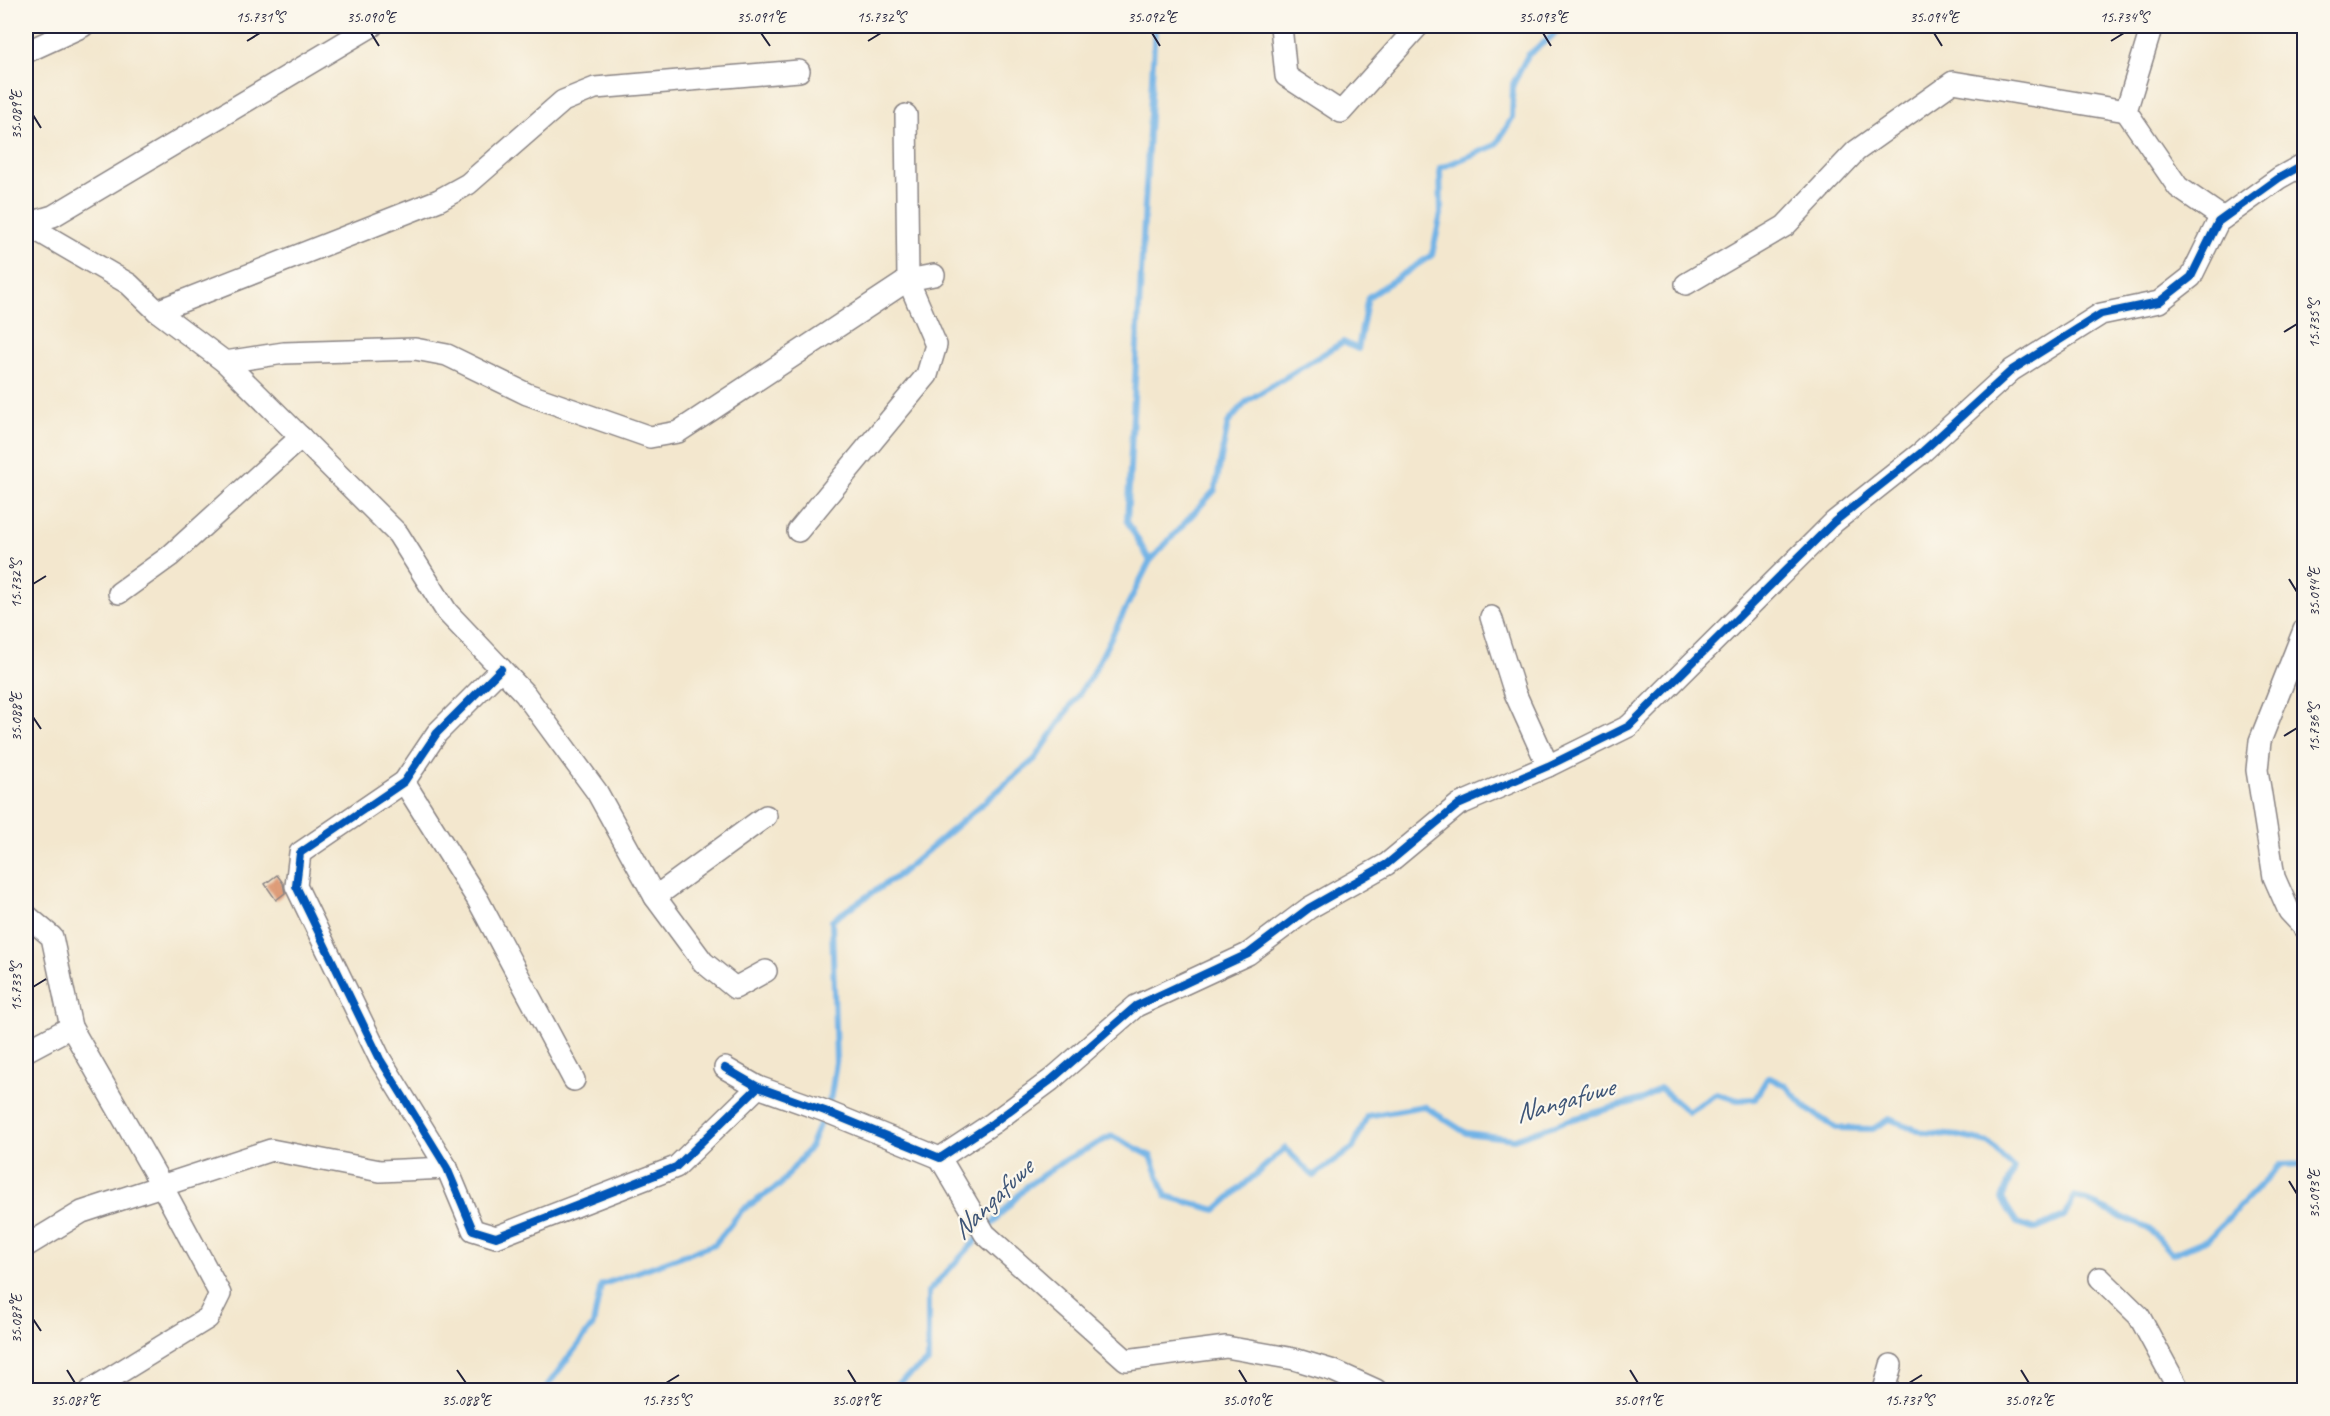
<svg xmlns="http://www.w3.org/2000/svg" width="2330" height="1416" viewBox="0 0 2330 1416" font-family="Caveat,sans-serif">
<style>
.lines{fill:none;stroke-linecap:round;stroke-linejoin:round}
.stream{stroke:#72b3e6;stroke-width:6}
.building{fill:#dc9671}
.street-casing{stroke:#8a8484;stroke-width:24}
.street{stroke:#fff;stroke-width:21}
.cycleway-casing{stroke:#fbf7ec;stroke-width:11}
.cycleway{stroke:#0057b8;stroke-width:8}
.ticks{fill:none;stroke:#22223b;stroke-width:2}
.labels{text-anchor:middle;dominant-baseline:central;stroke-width:4.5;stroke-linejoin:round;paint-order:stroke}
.water-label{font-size:27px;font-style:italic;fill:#3e5577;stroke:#fbf7ec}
.neatline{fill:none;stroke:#22223b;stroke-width:2}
.ticks-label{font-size:15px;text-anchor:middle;fill:#22223b}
</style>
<rect width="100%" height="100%" fill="#fbf7ec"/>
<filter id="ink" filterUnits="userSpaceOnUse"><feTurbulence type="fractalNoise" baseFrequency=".0167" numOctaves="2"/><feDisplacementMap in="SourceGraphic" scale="12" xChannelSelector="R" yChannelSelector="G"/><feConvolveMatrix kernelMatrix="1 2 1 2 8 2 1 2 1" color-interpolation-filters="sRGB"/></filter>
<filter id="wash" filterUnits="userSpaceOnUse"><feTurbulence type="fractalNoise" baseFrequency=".008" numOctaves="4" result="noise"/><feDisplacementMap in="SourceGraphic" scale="24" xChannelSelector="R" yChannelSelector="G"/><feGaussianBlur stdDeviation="1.35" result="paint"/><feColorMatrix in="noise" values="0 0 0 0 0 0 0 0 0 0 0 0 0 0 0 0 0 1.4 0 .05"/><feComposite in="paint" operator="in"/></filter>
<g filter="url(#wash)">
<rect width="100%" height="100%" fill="#f3e7ce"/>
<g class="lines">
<g class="stream">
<path d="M1150 561 1127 521 1155 26"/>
<path d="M544 1390 593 1325 601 1285 715 1244 742 1210 780 1185 810 1147 831 1096 836 1062 832 920 900 874 1035 759 1093 673 1150 561 1215 490 1228 423 1247 401 1343 342 1358 349 1368 297 1432 255 1441 214 1440 168 1496 145 1512 118 1513 84 1528 55 1565 26"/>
<path d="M888 1390 928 1362V1292L1027 1186 1065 1160 1112 1136 1151 1156 1166 1196 1216 1210 1285 1148 1313 1176 1353 1148 1367 1116 1424 1106 1466 1133 1514 1139 1569 1120 1643 1099 1660 1088 1688 1112 1716 1094 1738 1100 1755 1099 1768 1077 1786 1086 1807 1109 1836 1128 1873 1129 1889 1119 1925 1133 1959 1136 1989 1143 2014 1169 2002 1199 2017 1223 2036 1229 2064 1217 2075 1196 2149 1229 2172 1254 2208 1239 2280 1165 2304 1164"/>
</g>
</g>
<g id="blocks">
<path class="building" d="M277 875 283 883 285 893 276 900 265 884Z"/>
</g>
</g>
<g filter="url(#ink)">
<use href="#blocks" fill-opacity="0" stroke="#8a8484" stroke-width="1.5"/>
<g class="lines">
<defs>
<g id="street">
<path d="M1281 26 1286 76 1341 112 1418 26"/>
<path d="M2152 26 2126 111 2178 187 2223 218"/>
<path d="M26 52 83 26"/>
<path d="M26 224 129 284 157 311 225 362 284 353 415 349 447 355 527 394 650 437 678 432 908 280 934 275"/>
<path d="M26 224 53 216 372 26"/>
<path d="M1686 284 1785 226 1856 151 1953 82 2126 111"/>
<path d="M157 311 439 200 468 184 563 101 595 88 799 71"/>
<path d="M225 362 398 534 447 612 525 694 597 792 655 897 766 816"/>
<path d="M798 531 927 375 936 345 908 280 906 115"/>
<path d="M119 593 170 556 301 437"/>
<path d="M1491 617 1515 693 1548 766"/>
<path d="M2304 630 2260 741 2257 770 2274 877 2289 911 2304 927"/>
<path d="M501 669 437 733 404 782 300 853 296 886 380 1059 447 1168 473 1230 496 1237 676 1167 758 1087"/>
<path d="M404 782 478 900 574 1080"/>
<path d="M655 897 703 962 735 988 766 971"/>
<path d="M26 915 52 937 71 1027 162 1186 220 1294 208 1318 91 1390"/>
<path d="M26 1051 71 1027"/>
<path d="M725 1068 758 1087 825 1111 940 1158 993 1123 1051 1080 1136 1006 1248 954 1309 908 1387 864 1458 805 1548 766 1629 726 1834 522 1921 453 2012 370 2101 314 2159 302 2191 277 2218 222 2279 178 2304 164"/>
<path d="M940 1158 985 1234 1126 1360 1226 1347 1294 1359 1334 1371 1376 1390"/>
<path d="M26 1246 82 1212 271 1150 380 1171 447 1168"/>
<path d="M2100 1278 2139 1316 2179 1390"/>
<path d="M1884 1390 1891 1365"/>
</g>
</defs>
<use href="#street" class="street-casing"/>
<use href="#street" class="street"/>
<defs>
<g id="cycleway">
<path d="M501 669 437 733 404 782 300 853 296 886 380 1059 447 1168 473 1230 496 1237 676 1167 758 1087"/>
<path d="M725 1068 758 1087 825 1111 940 1158 993 1123 1051 1080 1136 1006 1248 954 1309 908 1387 864 1458 805 1548 766 1629 726 1834 522 1921 453 2012 370 2101 314 2159 302 2191 277 2218 222 2279 178 2304 164"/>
</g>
</defs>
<use href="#cycleway" class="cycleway-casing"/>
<use href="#cycleway" class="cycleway"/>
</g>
</g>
<path class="ticks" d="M371 33 379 46M761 33 770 46M1152 33 1160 46M1543 33 1551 46M1934 33 1942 46M247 41 260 33M868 41 881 33M2111 41 2124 33M33 115 41 128M2284 332 2297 324M2289 579 2297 592M33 584 46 576M33 717 41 729M2284 736 2297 728M33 987 46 979M2289 1181 2297 1194M33 1319 41 1331M67 1370 75 1383M457 1370 466 1383M848 1370 856 1383M1239 1370 1247 1383M1630 1370 1638 1383M2021 1370 2029 1383M666 1383 679 1375M1909 1383 1922 1375"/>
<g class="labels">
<g class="water-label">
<text transform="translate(1564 1100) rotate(-16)">Nangafuwe</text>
<text transform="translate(992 1199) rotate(-44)">Nangafuwe</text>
</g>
</g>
<rect width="2330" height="1416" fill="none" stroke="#fbf7ec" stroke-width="66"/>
<rect x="33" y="33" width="2264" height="1350" class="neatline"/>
<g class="ticks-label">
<text x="260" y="22">15.731°S</text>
<text x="371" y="22">35.090°E</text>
<text x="761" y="22">35.091°E</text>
<text x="881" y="22">15.732°S</text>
<text x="1152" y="22">35.092°E</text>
<text x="1543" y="22">35.093°E</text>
<text x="1934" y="22">35.094°E</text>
<text x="2124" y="22">15.734°S</text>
<text transform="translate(16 115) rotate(-90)" y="5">35.089°E</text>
<text transform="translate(2314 324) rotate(-90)" y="5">15.735°S</text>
<text transform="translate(16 584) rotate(-90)" y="5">15.732°S</text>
<text transform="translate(2314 592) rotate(-90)" y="5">35.094°E</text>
<text transform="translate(16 717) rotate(-90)" y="5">35.088°E</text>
<text transform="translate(2314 728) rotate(-90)" y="5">15.736°S</text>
<text transform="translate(16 987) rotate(-90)" y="5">15.733°S</text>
<text transform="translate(2314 1194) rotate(-90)" y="5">35.093°E</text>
<text transform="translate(16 1319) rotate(-90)" y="5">35.087°E</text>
<text x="75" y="1405">35.087°E</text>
<text x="466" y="1405">35.088°E</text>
<text x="666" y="1405">15.735°S</text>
<text x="856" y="1405">35.089°E</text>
<text x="1247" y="1405">35.090°E</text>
<text x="1638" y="1405">35.091°E</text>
<text x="1909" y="1405">15.737°S</text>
<text x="2029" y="1405">35.092°E</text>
</g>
</svg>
